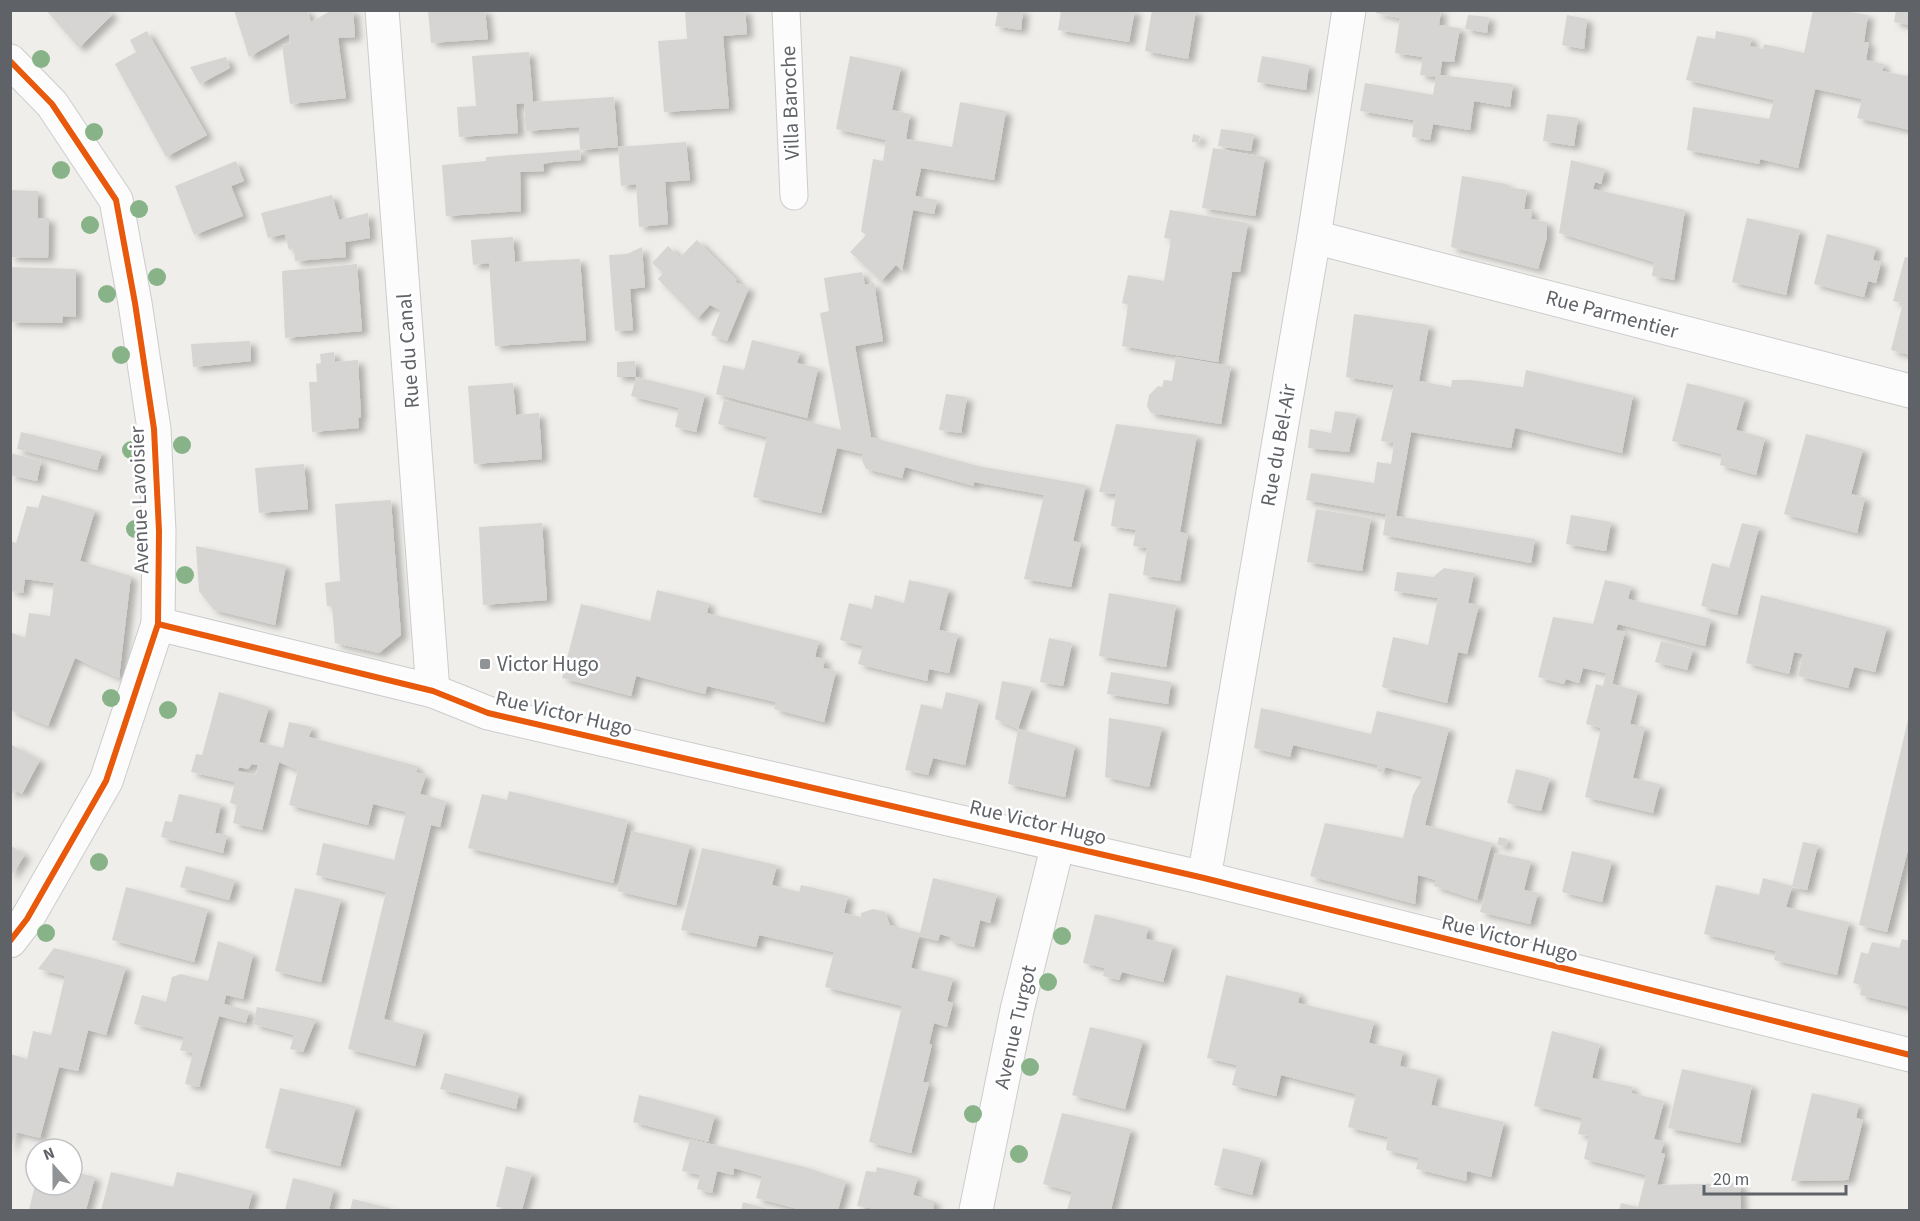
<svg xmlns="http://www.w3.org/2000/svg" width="1920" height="1221" viewBox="0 0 1920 1221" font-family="'Source Sans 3',sans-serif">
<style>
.building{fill:#d6d5d3;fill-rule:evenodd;filter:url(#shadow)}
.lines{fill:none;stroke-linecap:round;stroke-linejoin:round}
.lane-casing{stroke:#cbcccc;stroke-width:29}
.street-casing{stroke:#cbcccc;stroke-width:35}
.lane{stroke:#fdfcfc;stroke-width:27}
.street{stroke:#fdfcfc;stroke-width:33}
.cycleway-casing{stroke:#fff;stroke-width:10}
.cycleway{stroke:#e8590c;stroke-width:6}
.tree{fill:#88b388}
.poi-dot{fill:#919496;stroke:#fff;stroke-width:2}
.labels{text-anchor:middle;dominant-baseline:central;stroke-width:5;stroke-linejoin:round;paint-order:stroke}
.street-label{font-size:21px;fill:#5f6368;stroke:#fff}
.poi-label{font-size:21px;fill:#5f6368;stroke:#fff;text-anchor:start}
</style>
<defs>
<filter id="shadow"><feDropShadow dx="6" dy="4" stdDeviation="3" flood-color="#0004"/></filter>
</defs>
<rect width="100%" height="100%" fill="#efeeea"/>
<g class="building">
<path d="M46 10H108L112 15 79 48Z"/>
<path d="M234 10H307L311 22 332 10H353L355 37 338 38 346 98 290 104 282 45 290 44 289 34 249 57Z"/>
<path d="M428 10H485L488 39 431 43Z"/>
<path d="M685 10H745L747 34 723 36 729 108 664 112 658 41 687 39Z"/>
<path d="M998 10H1023L1021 30 995 26Z"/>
<path d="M1061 10H1135L1129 42 1058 30Z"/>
<path d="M1152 10H1196L1188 59 1145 51Z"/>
<path d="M1376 10H1441L1439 25 1460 28 1454 62 1442 61 1440 75 1513 84 1510 107 1474 101 1470 130 1433 124 1430 140 1412 137 1414 120 1360 111 1365 83 1433 95 1436 77 1420 75 1423 57 1395 53 1400 18 1376 13Z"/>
<path d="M1813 10 1845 11 1868 15 1864 42H1869L1866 60 1884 64 1882 71 1907 76 1910 67V130L1857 118 1862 99 1815 89 1798 168 1760 159 1759 164 1687 150 1693 107 1769 119 1774 100 1686 80 1697 36 1715 39 1716 31 1752 38 1750 46 1763 49 1764 44 1804 53Z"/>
<path d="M1896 10H1910V25L1894 22Z"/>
<path d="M1468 15 1489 17 1487 33 1465 29Z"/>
<path d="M1567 15 1587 19 1584 49 1562 45Z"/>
<path d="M147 31 207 135 166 157 115 64 136 52 130 40Z"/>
<path d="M529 52 533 102 614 97 618 147 686 142 690 180 665 182 668 224 639 227 636 184 621 186 618 147 580 150 579 127 526 131 524 103 516 104 518 133 459 137 457 107 476 106 472 56Z"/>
<path d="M850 56 901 67 892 110 910 114 906 139 952 147 960 102 1006 111 994 180 921 168 915 196 937 200 934 214 913 210 902 271 896 265 881 281 850 252 866 235 861 231 873 159 883 161 886 140 836 129Z"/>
<path d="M1262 56 1309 65 1306 90 1257 82Z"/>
<path d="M226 57 230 68 200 84 190 67Z"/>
<path d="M1547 114 1578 118 1574 146 1543 141Z"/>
<path d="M1221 129 1254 134 1251 151 1218 146Z"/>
<path d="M1193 134 1200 136 1199 142H1192Z"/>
<path d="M1213 148 1265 157 1255 216 1202 208Z"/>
<path d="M580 150 581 160 553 162 543 164 544 171 520 172 521 211 446 216 442 165 486 161V157Z"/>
<path d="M1571 160 1605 169 1601 184 1595 182 1593 189 1685 210 1674 280 1652 276 1654 262 1559 233Z"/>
<path d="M236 161 244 181 231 186 243 216 194 235 175 186Z"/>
<path d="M1462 176 1507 184V187L1527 190 1524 209 1532 210 1531 219 1547 222V237L1538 269 1451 247Z"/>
<path d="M10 190 38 191V218H49L48 258 10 257Z"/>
<path d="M332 195 339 220 368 213 370 238 345 242 346 257 295 261 294 248 289 250 285 234 268 238 261 213Z"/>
<path d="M1170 210 1248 223 1240 272H1232L1218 362 1122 346 1128 305 1122 303 1128 275 1164 281 1171 239 1164 238Z"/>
<path d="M1747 218 1800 230 1786 295 1732 282Z"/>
<path d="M1827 234 1876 247 1873 260 1881 262 1876 283 1868 281 1864 297 1814 284Z"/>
<path d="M513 237 515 262 580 259 586 340 495 346 489 263 473 265 471 240Z"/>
<path d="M697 240 737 280 735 282 749 288 727 341 711 335 721 310 710 305 697 319 658 279 663 273 652 263 668 246 680 257Z"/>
<path d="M642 247 645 287 630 289 633 330 615 331 609 255 627 254Z"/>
<path d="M1905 257 1910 258V355L1891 350 1903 303 1893 301Z"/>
<path d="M357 264 362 331 285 338 282 271Z"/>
<path d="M10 267 76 269V317L63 316 62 323 10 322Z"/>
<path d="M862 272 865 285 874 283 883 341 855 346 871 437 978 466 1086 485 1073 541 1081 543 1071 587 1024 579 1044 495 974 482V486L905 467 902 478 866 469 861 458 863 454 837 448 821 513 753 497 767 437 718 424 724 400 841 430 820 313 829 311 824 278Z"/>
<path d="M1354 314 1429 325 1419 381 1451 387 1452 380H1470L1523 387 1526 370 1633 395 1622 453 1515 428 1511 448 1411 432 1396 516 1535 539 1531 563 1383 535 1386 514 1306 500 1311 473 1374 483 1377 462 1391 464 1394 443 1381 441 1394 385 1346 377Z"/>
<path d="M752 340 800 352 797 363 818 368 807 418 716 394 723 365 744 370Z"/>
<path d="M250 341 251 361 193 367 191 344Z"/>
<path d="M334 352 335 362 358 360 361 417 358 418 359 428 312 432 309 382H317L316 364 321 363 320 354Z"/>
<path d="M1176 357 1231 366 1221 424 1151 413 1147 406 1149 395 1158 386 1162 387 1164 380 1172 381Z"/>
<path d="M635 361 636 377H617V362Z"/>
<path d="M636 377 705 394 696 432 675 427 679 408 631 396Z"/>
<path d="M513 383 516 415 539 413 542 459 474 464 468 386Z"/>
<path d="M1687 383 1745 398 1736 430 1765 438 1756 475 1720 465 1722 454 1672 441Z"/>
<path d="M946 394 967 397 961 433 939 430Z"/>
<path d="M1335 411 1357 414 1349 452 1308 448 1310 429 1331 433Z"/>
<path d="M1116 424 1197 435 1180 532 1188 534 1180 581 1143 575 1147 548 1133 546 1136 530 1111 526 1116 494 1099 492Z"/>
<path d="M21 432 102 452 97 470 17 449Z"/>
<path d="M1806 434 1863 449 1851 494 1865 498 1857 533 1784 514Z"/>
<path d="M10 453 41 461 37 481 10 475Z"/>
<path d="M304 464 308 509 259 513 255 468Z"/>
<path d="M42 495 95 510 80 561 131 576 119 678 75 658 48 726 10 710V632L25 638 29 613 50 616 54 583 25 579 23 593 10 591V541L16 543 27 506 38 508Z"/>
<path d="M391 500 401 635 379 653 335 643 332 606H327L325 583 340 581 335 504Z"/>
<path d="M1316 509 1371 518 1362 571 1307 562Z"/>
<path d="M1571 515 1611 522 1606 551 1566 544Z"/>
<path d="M542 523 547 600 483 605 479 527Z"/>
<path d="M1742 523 1759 527 1737 615 1701 606 1712 563 1729 568Z"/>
<path d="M196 546 286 565 275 625 214 610 199 591Z"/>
<path d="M1444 568 1474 573 1468 603 1479 605 1467 654 1458 652 1447 703 1382 687 1393 637 1428 645 1438 598 1394 591 1397 572 1433 577Z"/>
<path d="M909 580 949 589 939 630 958 634 949 673 929 669 927 681 858 664 863 646 840 640 849 603 872 609 875 595 904 603Z"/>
<path d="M1605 580 1631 586 1628 599 1711 619 1705 646 1618 624 1616 630 1625 632 1612 684 1638 691 1630 724 1645 727 1633 778 1660 784 1653 813 1585 797 1601 728 1586 724 1596 684 1603 686 1606 673 1583 668 1579 683 1566 679 1564 684 1538 677 1553 617 1593 624Z"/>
<path d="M657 590 709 603 707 613 819 641 815 657 825 659 823 668 836 671 824 722 774 709 776 702 707 686 705 694 636 676 631 696 562 678 581 604 650 621Z"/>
<path d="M1109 593 1176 605 1166 667 1099 656Z"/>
<path d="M1761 595 1887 627 1875 672 1854 667 1848 688 1798 676 1803 654 1794 652 1789 674 1746 663Z"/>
<path d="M1049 638 1072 643 1063 686 1040 682Z"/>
<path d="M1661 641 1693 649 1687 670 1655 662Z"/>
<path d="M1111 672 1171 682 1168 704 1107 694Z"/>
<path d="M1002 681 1032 687 1018 729 995 719Z"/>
<path d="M219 692 269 707 259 742 283 748 289 722 312 727 309 737 417 766 416 772 426 775 420 794 446 801 440 827 431 825 384 1019 424 1030 415 1066 348 1049 386 892 316 875 323 843 394 860 406 812 373 804 368 825 289 805 298 770 279 762 262 830 233 823 237 805 230 803 235 782 191 772 196 754 202 755ZM252 764 258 765 256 775 238 771 239 767 248 769Z"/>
<path d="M946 692 979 700 965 765 933 758 928 775 905 770 921 704 942 709Z"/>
<path d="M1261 708 1371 734 1377 711 1449 728 1425 825 1492 843 1477 900 1434 886 1436 880 1418 875 1415 904 1310 876 1325 823 1403 838 1413 795 1423 777 1385 767 1383 773 1377 771 1378 765 1293 745 1290 757 1254 748Z"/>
<path d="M1909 716 1910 842 1887 932 1859 925Z"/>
<path d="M1109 718 1162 727 1149 787 1105 777Z"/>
<path d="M1018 729 1075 745 1065 797 1008 784Z"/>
<path d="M10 744 40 760 22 794 15 790 10 797Z"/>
<path d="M1516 769 1550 778 1541 811 1507 803Z"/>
<path d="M509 791 628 820 613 883 468 848 482 794 507 800Z"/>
<path d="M179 794 221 804 215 833 227 835 223 853 161 837 165 821 172 822Z"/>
<path d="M632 831 690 845 676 905 617 891Z"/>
<path d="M1499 837 1507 839 1506 846 1497 845Z"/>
<path d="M1803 842 1818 845 1807 890 1792 887 1786 907 1849 922 1837 975 1774 960 1776 951 1704 934 1716 885 1759 895 1763 878 1792 886Z"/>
<path d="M10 845 25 855 10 877Z"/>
<path d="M702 848 777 865 772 885 799 892 801 885 848 896 844 913 861 917V913L873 909 885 912 890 925 920 933 933 878 997 894 990 923 980 920 974 947 950 941 951 937 940 934 938 941 919 936 911 968 953 978 947 1001 953 1003 947 1027 934 1023 929 1044H932L923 1082 929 1083 911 1153 869 1142 902 1006 825 987 834 952 759 935 756 947 681 930Z"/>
<path d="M1572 851 1612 861 1602 902 1562 892Z"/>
<path d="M1495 853 1531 861 1524 890 1538 893 1530 924 1480 912Z"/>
<path d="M186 866 235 880 229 900 180 887Z"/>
<path d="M126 887 208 909 194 962 112 940Z"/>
<path d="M295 888 341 899 321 982 275 971Z"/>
<path d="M1095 914 1148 927 1146 939 1173 945 1163 982 1122 972 1119 980 1103 976 1105 968 1083 963Z"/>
<path d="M1902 939 1910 941V1007L1860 995 1862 985 1853 983 1861 952 1868 954 1872 942 1899 948Z"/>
<path d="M218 941 253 954 243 999 226 995 224 1004 249 1011 246 1023 219 1016 199 1087 185 1084 193 1053 180 1050 184 1037 134 1024 142 995 166 1002 172 977 181 974 208 981Z"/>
<path d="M54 948 126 967 106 1035 88 1030 78 1071 59 1067 40 1138 16 1132 10 1151V1054L27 1059 33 1031 51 1035 65 976 38 969Z"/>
<path d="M1226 975 1300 993 1298 1003 1374 1021 1369 1043 1403 1051 1400 1066 1438 1075 1431 1105 1504 1122 1491 1177 1467 1171 1466 1181 1416 1169 1419 1158 1386 1150 1388 1137 1348 1127 1356 1094 1281 1075 1276 1096 1232 1085 1237 1065 1207 1058Z"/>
<path d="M257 1007 316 1019 303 1052 290 1049 294 1035 253 1024Z"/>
<path d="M1090 1027 1143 1040 1125 1109 1072 1095Z"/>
<path d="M1552 1031 1600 1044 1592 1078 1633 1087 1631 1093 1664 1101 1654 1139 1664 1142 1661 1153 1665 1154 1657 1185 1740 1183 1741 1210H1619L1621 1203 1638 1207 1646 1175 1584 1159 1589 1136 1578 1134 1582 1118 1534 1106Z"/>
<path d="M1682 1069 1752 1085 1740 1143 1668 1128Z"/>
<path d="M445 1073 519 1093 516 1109 440 1089Z"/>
<path d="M280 1088 356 1106 340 1166 265 1148Z"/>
<path d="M1812 1093 1859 1104 1856 1118 1863 1120 1848 1180 1791 1181Z"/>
<path d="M639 1095 715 1115 708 1142 633 1122Z"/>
<path d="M1062 1113 1131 1129 1111 1210H1067L1072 1192 1043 1184Z"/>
<path d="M690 1139 805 1167 846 1181 838 1210H802L756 1198 762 1176 734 1168 733 1175 717 1171 712 1193 697 1189 700 1175 682 1171Z"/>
<path d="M1223 1148 1261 1158 1252 1195 1214 1185Z"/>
<path d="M506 1166 532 1173 522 1210 496 1207Z"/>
<path d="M877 1167 918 1177 913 1195 934 1201V1210H883L857 1206 866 1171 876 1172Z"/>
<path d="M72 1171 95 1177 86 1210H29L35 1185H72Z"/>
<path d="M111 1172 173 1187 177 1172 253 1191 248 1210H101Z"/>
<path d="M293 1178 334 1189 329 1210H285Z"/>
<path d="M353 1199 397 1210H350Z"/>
<path d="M743 1202 772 1210H741Z"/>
</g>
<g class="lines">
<defs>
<path id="lane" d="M786 10 794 196"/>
<g id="street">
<path d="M382 10 433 691"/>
<path d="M10 61 52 104 116 200 135 303 154 429 159 531 158 624 106 781 27 919 10 941"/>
<path d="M1314 237 1910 391"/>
<path d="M158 624 433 691 488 713 1204 878 1910 1055"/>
<path d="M1204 878 1314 237 1349 10"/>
<path d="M976 1210 1017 1010 1058 844"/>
</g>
</defs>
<use href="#lane" class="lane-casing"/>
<use href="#street" class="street-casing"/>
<use href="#lane" class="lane"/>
<use href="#street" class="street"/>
<defs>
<g id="cycleway">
<path d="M10 61 52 104 116 200 135 303 154 429 159 531 158 624 106 781 27 919 10 941"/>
<path d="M158 624 433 691 488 713 1204 878 1910 1055"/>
</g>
</defs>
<use href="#cycleway" class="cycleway-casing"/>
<use href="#cycleway" class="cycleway"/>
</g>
<g class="tree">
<circle cx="41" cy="59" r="9"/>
<circle cx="94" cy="132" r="9"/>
<circle cx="61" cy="170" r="9"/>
<circle cx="139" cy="209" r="9"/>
<circle cx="90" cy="225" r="9"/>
<circle cx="157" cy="277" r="9"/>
<circle cx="107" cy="294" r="9"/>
<circle cx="121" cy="355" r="9"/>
<circle cx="182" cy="445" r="9"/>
<circle cx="131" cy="450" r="9"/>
<circle cx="135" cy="529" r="9"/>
<circle cx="185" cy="575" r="9"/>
<circle cx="111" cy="698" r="9"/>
<circle cx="168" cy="710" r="9"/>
<circle cx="99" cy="862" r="9"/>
<circle cx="46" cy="933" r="9"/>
<circle cx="1062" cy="936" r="9"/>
<circle cx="1048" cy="982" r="9"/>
<circle cx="1030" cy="1067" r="9"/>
<circle cx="973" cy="1114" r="9"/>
<circle cx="1019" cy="1154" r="9"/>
</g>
<rect class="poi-dot" x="479" y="658" width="12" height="12" rx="3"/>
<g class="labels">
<g class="street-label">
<text transform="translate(790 103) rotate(-92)">Villa Baroche</text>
<text transform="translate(1612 314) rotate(15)">Rue Parmentier</text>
<text transform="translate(408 351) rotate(-94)">Rue du Canal</text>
<text transform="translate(1278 445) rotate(-80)">Rue du Bel-Air</text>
<text transform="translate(139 500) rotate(-92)">Avenue Lavoisier</text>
<text transform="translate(564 713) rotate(13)">Rue Victor Hugo</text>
<text transform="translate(1038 822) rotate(13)">Rue Victor Hugo</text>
<text transform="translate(1510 938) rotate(14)">Rue Victor Hugo</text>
<text transform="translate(1015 1027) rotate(-77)">Avenue Turgot</text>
</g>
<g class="poi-label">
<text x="497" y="664">Victor Hugo</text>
</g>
</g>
<rect width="1920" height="1221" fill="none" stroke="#5f6368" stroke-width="24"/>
<g transform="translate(54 1167) rotate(339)"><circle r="28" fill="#ffffff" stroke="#bfc1c3" stroke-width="1.5"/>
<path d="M0-4.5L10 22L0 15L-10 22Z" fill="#919496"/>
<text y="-9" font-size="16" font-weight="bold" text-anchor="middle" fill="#5f6368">N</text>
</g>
<path d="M1704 1185v9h142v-9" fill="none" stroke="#5f6368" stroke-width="3"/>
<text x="1713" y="1185" font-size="18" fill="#5f6368" stroke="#ffffff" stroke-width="4.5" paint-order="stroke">20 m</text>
</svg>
